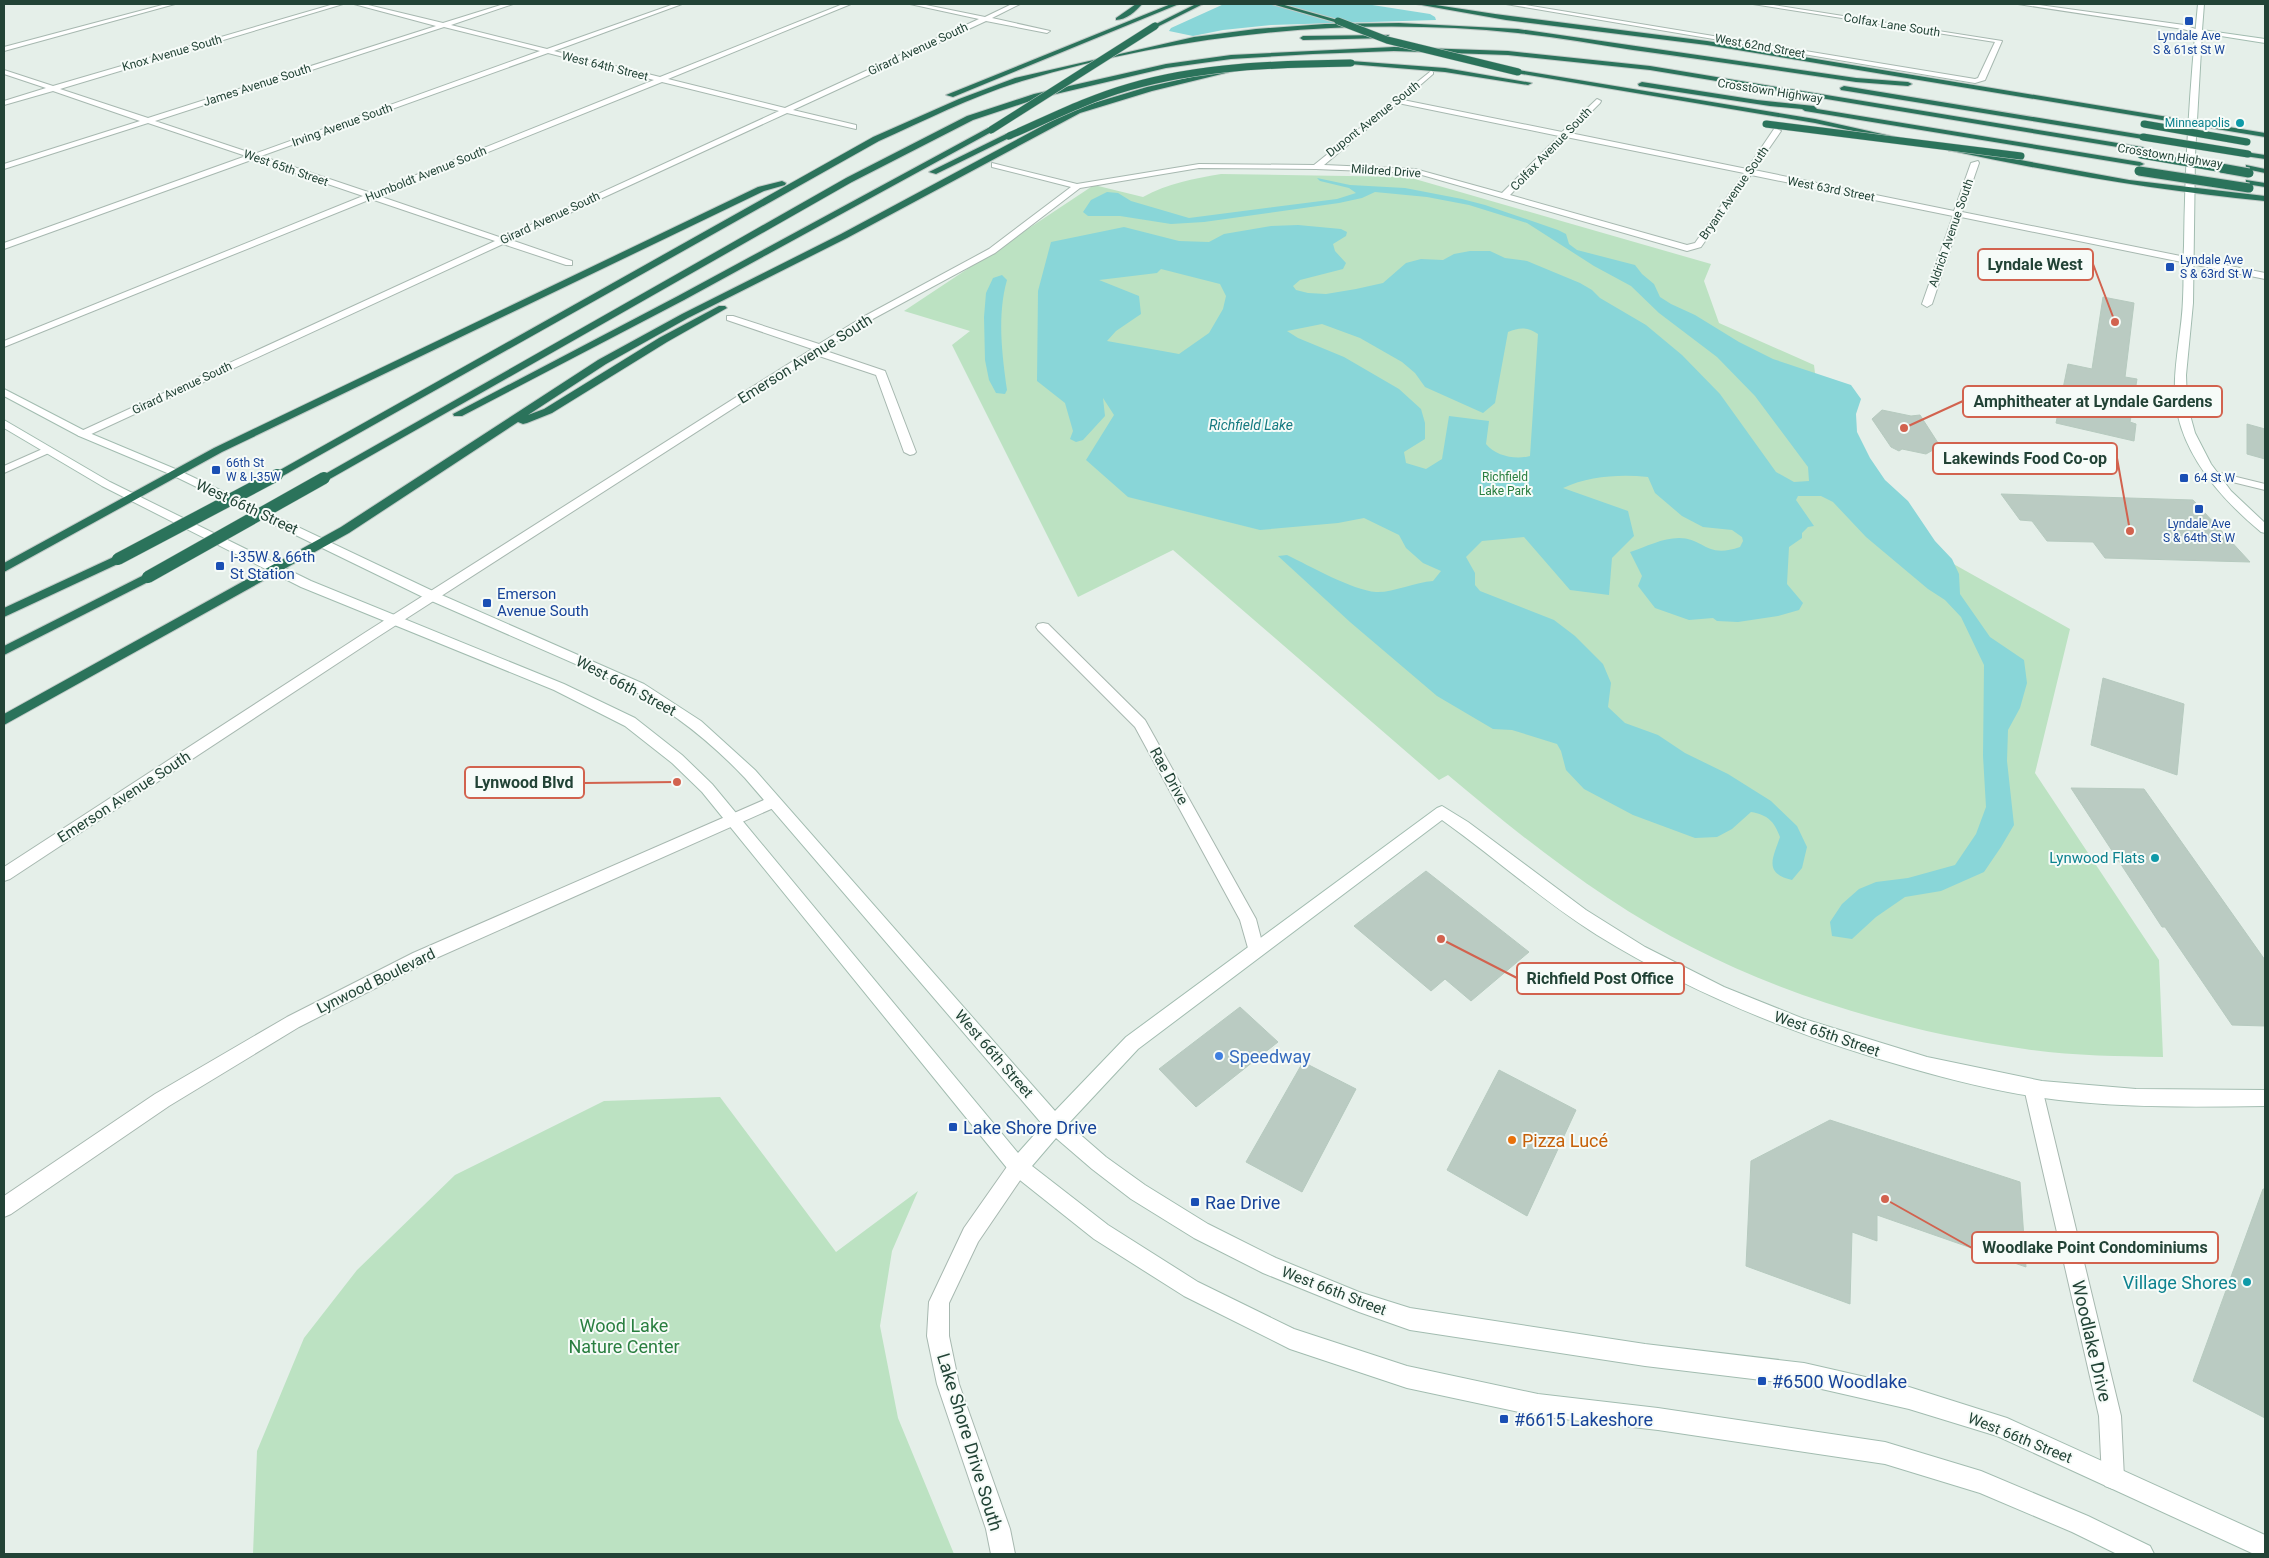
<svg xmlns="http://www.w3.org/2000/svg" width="2269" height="1558" viewBox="0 0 2269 1558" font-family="Roboto,sans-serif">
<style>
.green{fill:#bce2c2}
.water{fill:#89d6d8;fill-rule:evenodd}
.building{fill:#bacbc2;stroke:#b6cabf}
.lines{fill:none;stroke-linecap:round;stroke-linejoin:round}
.street-casing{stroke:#a7b8b0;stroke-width:2}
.secondary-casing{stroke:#a2bcb0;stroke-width:2}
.highway-casing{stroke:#c1cac7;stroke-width:2}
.street{fill:#fff;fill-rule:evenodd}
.secondary{fill:#fff;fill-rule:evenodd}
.highway{fill:#2b735b;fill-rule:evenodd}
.highway-bridge-far2-casing{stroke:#c1cac7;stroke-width:8;stroke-linecap:butt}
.highway-bridge-far1-casing{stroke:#c1cac7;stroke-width:11;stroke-linecap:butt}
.highway-bridge-casing{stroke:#c1cac7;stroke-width:13;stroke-linecap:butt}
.highway-bridge-far2{stroke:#2b735b;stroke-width:7}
.highway-bridge-far1{stroke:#2b735b;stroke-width:9}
.highway-bridge{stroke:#2b735b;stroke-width:12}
.transit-dot{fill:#1a4fb4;stroke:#f6fbf8;stroke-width:2}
.culture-dot{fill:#0f9aa8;stroke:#f6fbf8;stroke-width:2}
.shop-dot{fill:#3f7fe0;stroke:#f6fbf8;stroke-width:2}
.food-dot{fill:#e8710a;stroke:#f6fbf8;stroke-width:2}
.labels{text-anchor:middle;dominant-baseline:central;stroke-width:4;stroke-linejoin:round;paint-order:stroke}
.far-street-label{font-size:12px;fill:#224336;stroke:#f6fbf8}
.far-transit-label{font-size:12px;fill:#164399;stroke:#f6fbf8;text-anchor:start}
.far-culture-label{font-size:12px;fill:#0d838f;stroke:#f6fbf8;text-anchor:end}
.far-park-label{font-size:12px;fill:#287e3f;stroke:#f6fbf8}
.far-water-label{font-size:14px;font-style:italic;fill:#157a80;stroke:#f6fbf8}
.street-label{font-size:15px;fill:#224336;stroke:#f6fbf8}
.transit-label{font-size:15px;fill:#164399;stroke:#f6fbf8;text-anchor:start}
.culture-label{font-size:15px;fill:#0d838f;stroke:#f6fbf8;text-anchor:end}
.near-shop-label{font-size:18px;fill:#366cbe;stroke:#f6fbf8;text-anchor:start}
.near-transit-label{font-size:18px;fill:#164399;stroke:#f6fbf8;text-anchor:start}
.near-food-label{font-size:18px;fill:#c56008;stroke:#f6fbf8;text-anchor:start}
.near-culture-label{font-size:18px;fill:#0d838f;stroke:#f6fbf8;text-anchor:end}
.near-park-label{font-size:18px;fill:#287e3f;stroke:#f6fbf8}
.near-street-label{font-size:18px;fill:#224336;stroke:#f6fbf8}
.leader{fill:none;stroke:#d2624e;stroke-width:2}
.callout-dot{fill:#d2624e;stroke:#f6fbf8;stroke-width:2}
.callout{fill:#f6fbf8;stroke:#d2624e;stroke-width:2}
.callout-label{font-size:16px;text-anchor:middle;font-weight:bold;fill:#224336}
</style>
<rect width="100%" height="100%" fill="#e5efe9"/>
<g class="green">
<path d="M1221 174 1408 177 1711 264 1704 281 1719 323 1814 365 1830 495 2070 629 2035 773 2159 960 2163 1057C2117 1056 2071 1056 2025 1049 1878 1028 1732 981 1608 898 1552 861 1499 818 1448 775L1439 780 1173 550 1078 597 952 345 970 331 904 311 1094 185 1143 197C1168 183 1193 179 1221 174Z"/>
<path d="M720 1097 836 1252 918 1191 892 1251 880 1326 898 1418 954 1554H253L257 1451 304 1338 357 1270 455 1175 604 1101Z"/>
</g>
<g class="water">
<path d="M1224 4H1366L1430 14 1435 17 1436 20 1271 25 1223 30 1193 36 1169 31 1171 28Z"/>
<path d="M1317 178 1350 185 1405 188 1462 199 1485 205 1558 230 1566 234 1569 244 1577 250 1635 265 1642 274 1654 284 1660 297 1671 304 1695 315 1739 342 1773 359 1851 385 1861 399 1856 414 1857 432 1870 458 1885 480 1908 501 1935 541 1952 559 1959 574 1960 594 1990 637 2024 660 2027 683 2020 708 2008 730 2007 761 2014 825 2001 847 1984 872 1941 891 1905 897 1876 917 1852 939 1832 936 1830 922 1842 904 1859 889 1876 882 1908 878 1955 865 1976 834 1986 807 1983 756 1984 665 1961 617 1945 600 1928 589 1866 537 1833 502 1821 496H1798L1796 500 1814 526 1808 527 1802 533V538L1789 547 1787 584 1803 603 1799 610 1778 616 1738 622 1717 621 1713 618 1689 620 1655 608 1638 586 1642 576 1630 552C1646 547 1662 538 1679 538 1704 538 1706 559 1740 547L1743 541 1742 537 1732 530 1703 527 1682 516 1655 493 1648 477C1620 474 1589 476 1563 488L1628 511 1634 536 1612 558 1609 595 1570 590 1524 537 1482 541 1466 557 1475 573V585L1480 591 1554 620 1575 636 1603 664 1611 683 1608 707 1625 723 1658 735 1685 753 1728 774 1771 801 1797 826 1807 847 1802 868 1792 880C1763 873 1773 858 1780 837 1774 821 1768 815 1751 812L1732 829 1717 837 1695 838 1633 815 1584 789 1566 770 1561 751 1557 744 1512 730 1493 729 1437 696 1350 622 1278 556 1287 555C1310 566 1352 590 1376 592 1392 593 1415 582 1433 581L1441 571 1423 563 1406 548 1399 535 1364 518 1338 523 1260 530 1128 497 1086 460 1114 415 1103 398 1105 416 1083 440 1076 442 1070 439 1073 431 1065 403 1037 381 1038 291 1051 242 1124 227 1179 241 1209 242 1224 234 1271 226 1298 225 1341 229 1347 232 1346 236 1333 244 1335 251 1346 263 1343 269 1300 280 1293 286 1296 290 1308 293 1326 294 1356 289 1383 283 1406 263 1421 259 1443 260 1454 254 1470 251H1490L1505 258 1527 261 1580 283 1592 290 1600 298 1646 325 1682 355 1720 394 1776 472 1794 482 1809 481 1808 467 1755 396 1717 357 1659 313 1631 286 1594 266 1527 223 1469 205 1427 197 1375 192 1362 198 1339 203 1204 222 1171 224 1120 216H1088L1083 212 1091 200 1107 192 1118 193 1131 201 1189 218 1337 199 1356 193 1349 188 1320 181ZM1161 269 1220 284 1226 296 1223 309 1209 333 1179 354 1107 341 1116 331 1141 314 1139 296 1099 280 1157 273ZM1322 324 1360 338 1402 362 1415 373 1425 387 1483 413 1495 403 1508 332C1520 327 1527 327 1538 334L1530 456C1515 460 1496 456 1486 444L1489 421 1449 416 1442 459 1426 469 1406 463 1404 452 1425 439V423L1421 409 1399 389 1344 357 1298 338 1287 331Z"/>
<path d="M1002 275 1007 280C997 315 1002 354 1007 390L1005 394 996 393 989 380 985 360 984 317 986 293 993 278Z"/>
</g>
<g class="building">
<path d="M2103 297 2134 303 2125 377 2137 379 2130 422 2136 424 2134 441 2056 423 2068 364 2092 369Z"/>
<path d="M1882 410 1911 416 1920 415 1940 446 1926 454 1902 449 1899 451 1891 447 1872 419Z"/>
<path d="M2247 424 2265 429V459L2247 454Z"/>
<path d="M2001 494 2193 500 2250 562 2105 558 2093 542 2047 541 2032 521 2020 520Z"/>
<path d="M2103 678 2184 704 2177 775 2091 745Z"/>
<path d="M2071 788 2144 789 2265 960V1026L2232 1025 2165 927H2162Z"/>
<path d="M1426 871 1529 952 1471 1001 1445 979 1431 991 1354 926Z"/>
<path d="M1240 1007 1278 1042 1196 1107 1159 1069Z"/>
<path d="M1303 1062 1356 1089 1302 1192 1246 1162Z"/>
<path d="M1499 1070 1576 1110 1527 1216 1447 1170Z"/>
<path d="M1830 1120 2020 1182 2026 1267 1877 1215V1241L1852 1232 1850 1304 1746 1266 1751 1161Z"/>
<path d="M2263 1189H2265V1418L2193 1381Z"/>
</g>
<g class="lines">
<defs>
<g id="street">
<path d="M166 4H175L4 51V47Z"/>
<path d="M334 4H343L60 89 148 118 436 26 354 4H364L443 23 504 4H513L451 25 547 49 674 4H682L554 51 660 77 843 4H851L668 79 785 108 979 19 910 4H921L985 17 1012 4H1020L992 18 1050 31 1047 33 986 21 793 110 856 125V129L787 113 511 240 572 261V265H566L503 244 87 436H79L77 434 79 432 495 241 371 199 4 347V341L363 196 254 159 4 249V243L246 156 148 123 4 169V164L140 121 53 91 4 105V101L46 88 4 74V70L53 86ZM444 27 540 51 254 154 155 121ZM548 53 654 80 371 193 261 156ZM662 82 779 111 502 238 379 196Z"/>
<path d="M1506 4H1519L1975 79 1978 78 1995 42 1753 4H1767L2002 41 1985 80 1975 83Z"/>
<path d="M2018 4H2032L2184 25 2201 31 2198 33 2183 29Z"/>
<path d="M1431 71 1433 72V74L1403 100 1562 132 1597 99 1601 101 1600 103 1570 133 1747 169 1774 129H1777L1781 131 1754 170 1954 211 1971 163 1978 161 1979 163 1962 212 2265 273V279L1961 217 1932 304 1927 307 1922 304 1953 216 1751 175 1701 247 1687 251 1415 173 1316 169 1199 168 1080 188 995 253 869 321 823 350 885 371 916 452 914 454 910 455 904 452 876 375 816 355 376 638 10 879 4 881V867L366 632 812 349 727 320V316H733L819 344 863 317 989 249 1071 187 992 167V163L1077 184 1199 164 1314 165ZM1398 103 1559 136 1502 193 1415 169 1324 165ZM1566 137 1744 173 1695 243 1687 245 1510 195Z"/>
<path d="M47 447 51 448 53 450 51 452 4 473V466Z"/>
<path d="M2212 471 2265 484V490L2208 476 2206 474Z"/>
<path d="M1043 623 1048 624 1145 720 1256 919 1264 950 1262 955 1256 957 1250 955 1240 920 1135 727 1038 630 1036 627 1038 624Z"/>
<path d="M773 796 778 798 781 802 778 806 425 963 299 1027 169 1106 11 1214 4 1217V1196L155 1094 287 1017 413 953Z"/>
<path d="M2033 1080 2040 1082 2042 1088 2121 1416 2124 1478 2121 1486 2113 1489 2105 1486 2102 1478 2099 1416 2024 1088 2026 1082Z"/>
<path d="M1018 1158 1025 1161 1028 1167 1025 1173 978 1242 949 1303V1336L959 1384 1010 1529 1015 1554H991L986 1529 937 1384 927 1336 929 1302 964 1228 1011 1161Z"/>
</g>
<g id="secondary">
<path d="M2198 4H2204L2202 30 2265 39V43L2202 33 2195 155 2193 303 2186 375 2187 404 2195 433 2211 464 2231 491 2265 523V533L2261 532C2225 502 2189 463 2178 416 2169 378 2182 338 2183 299 2184 281 2183 264 2184 246 2185 165 2190 84 2198 4Z"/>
<path d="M4 389 87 432 180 471 437 593 644 684 701 721 755 770 1055 1111 1126 1037 1437 808 1442 806 1468 822 1586 910 1645 947 1724 987 1804 1019 1927 1057 2042 1081 2136 1089 2265 1090V1106C2196 1107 2127 1108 2059 1100 2008 1094 1959 1082 1910 1068 1800 1037 1694 995 1597 935 1543 901 1494 857 1442 820L1138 1049 1068 1124 1106 1157 1145 1185 1208 1224 1276 1258 1359 1292 1410 1308 1645 1344 1804 1363 1909 1387 2007 1418 2265 1535V1554H2254L1997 1436 1909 1409 1804 1385 1645 1366 1410 1330 1359 1312 1263 1273 1194 1238 1131 1199 1092 1169 1056 1138 1032 1166 1108 1225 1198 1282 1294 1329 1407 1366 1538 1394 1658 1408 1885 1442 1981 1471 2088 1516 2150 1546 2154 1554H2117L2072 1532 1980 1493 1885 1464 1658 1430 1538 1416 1407 1388 1290 1349 1184 1296 1094 1239 1011 1173 702 792 672 763 625 726 554 690 301 587 102 486 4 428V420L110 482 311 581 564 684 635 718 682 755 712 784 1018 1153 1043 1125 745 778C708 739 667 707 619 683L427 599 172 475 79 436 4 396Z"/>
</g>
<g id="highway">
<path d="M1136 4H1142C1136 11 1126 20 1116 20V18Z"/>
<path d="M1171 4H1179L953 97 946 95Z"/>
<path d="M1196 4H1203L1157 27 1152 26Z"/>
<path d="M1272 4H1281L1341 21 1338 23Z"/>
<path d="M1416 4H1429L1495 14 1707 41 2265 133V137L1707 45 1506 20Z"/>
<path d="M1399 23 1518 29 1856 78 1908 82 1912 84 1908 86 1856 82C1782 71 1707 60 1633 50 1595 44 1557 37 1518 33 1352 16 1183 33 1022 81 973 96 926 120 879 141L281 477H273L271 475 873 137 959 99 1015 78 1194 37 1256 29 1325 24Z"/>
<path d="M1389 35 1387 38 1303 40 1300 38 1303 36Z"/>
<path d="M1394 47 1508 51 1650 66 2142 147 2146 149 2142 151 1650 70 1508 55 1394 51 1313 54 1231 59 1166 68 1039 98 973 120 852 182 328 480 324 481 318 478 846 178 967 116 1034 94 1166 64 1231 55Z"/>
<path d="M1351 61 1445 68 1532 83 1528 85 1445 72 1349 64 1348 63Z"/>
<path d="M1236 67 1238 68V70L1152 91 1080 113 847 238 688 318 606 364 528 415 544 409 659 338 719 306H725L727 308 667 342 552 413 527 423 523 424 518 422 349 533 4 725V714L341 527 598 360 682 314 841 234 1074 109 1147 87Z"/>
<path d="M1518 70 1815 119 1909 140 1905 142 1815 123 1516 73 1515 72Z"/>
<path d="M1642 82 1757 100 1814 106 1817 109 2140 162 2144 164 2140 166 1805 111 1802 109 1770 106 1639 86 1638 84Z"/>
<path d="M1844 86 2143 135 2147 137 2143 139 1841 90 1840 88Z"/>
<path d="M988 128 995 130 684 300 462 416H454L453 414 678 296Z"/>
<path d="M1006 134 1013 136 936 174 929 172Z"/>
<path d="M1949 147 2129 180 2265 196V201C2160 191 2056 173 1952 151H1949Z"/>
<path d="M2245 152 2265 155V159L2245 156Z"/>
<path d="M2246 165 2265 169V173L2246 169Z"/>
<path d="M2246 180 2265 183V187L2246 184Z"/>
<path d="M782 181 786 183 785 185 764 191 222 452 4 572V563L214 448 758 187Z"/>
<path d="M118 555 124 559 122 562 4 617V608Z"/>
<path d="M148 573 154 577 152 580 4 655V646Z"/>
</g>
</defs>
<use href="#street" class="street-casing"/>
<use href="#secondary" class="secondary-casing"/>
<use href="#highway" class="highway-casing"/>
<use href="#street" class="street"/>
<use href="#secondary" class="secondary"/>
<use href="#highway" class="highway"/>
<defs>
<g id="highway-bridge-far2">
<path d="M1338 21 1387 40 1518 72"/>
<path d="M1766 124 2021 156"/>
<path d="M2144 124 2247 142"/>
<path d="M991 130 1155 26"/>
<path d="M1009 136C1048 119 1087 99 1129 87 1201 66 1277 64 1351 63"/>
<path d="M2143 137 2248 154"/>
<path d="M2141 155 2229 170"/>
</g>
<g id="highway-bridge-far1">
<path d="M2221 168 2249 173"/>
<path d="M2139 171 2249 188"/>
</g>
<g id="highway-bridge">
<path d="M118 559 277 475"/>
<path d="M148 577 324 478"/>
</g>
</defs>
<use href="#highway-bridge-far2" class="highway-bridge-far2-casing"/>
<use href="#highway-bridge-far1" class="highway-bridge-far1-casing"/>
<use href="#highway-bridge" class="highway-bridge-casing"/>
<use href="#highway-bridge-far2" class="highway-bridge-far2"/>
<use href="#highway-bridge-far1" class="highway-bridge-far1"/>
<use href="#highway-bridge" class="highway-bridge"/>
</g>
<g class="transit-dot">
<rect x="2184" y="16" width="10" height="10" rx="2.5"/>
<rect x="2165" y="262" width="10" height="10" rx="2.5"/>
<rect x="211" y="465" width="10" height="10" rx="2.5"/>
<rect x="2179" y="473" width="10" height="10" rx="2.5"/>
<rect x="2194" y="504" width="10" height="10" rx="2.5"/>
<rect x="215" y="561" width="10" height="10" rx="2.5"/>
<rect x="482" y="598" width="10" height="10" rx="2.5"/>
<rect x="948" y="1122" width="10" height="10" rx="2.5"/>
<rect x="1190" y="1197" width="10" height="10" rx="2.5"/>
<rect x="1757" y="1376" width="10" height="10" rx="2.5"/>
<rect x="1499" y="1414" width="10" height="10" rx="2.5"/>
</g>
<g class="culture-dot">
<circle cx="2240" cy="123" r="5"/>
<circle cx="2155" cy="858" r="5"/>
<circle cx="2247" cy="1282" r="5"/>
</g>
<circle class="shop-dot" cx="1219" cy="1056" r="5"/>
<circle class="food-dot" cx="1512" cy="1140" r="5"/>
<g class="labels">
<g class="far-street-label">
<text transform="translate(1892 25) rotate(9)">Colfax Lane South</text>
<text transform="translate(1760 46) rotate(10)">West 62nd Street</text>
<text transform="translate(918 49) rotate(-25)">Girard Avenue South</text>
<text transform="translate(172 53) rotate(-16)">Knox Avenue South</text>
<text transform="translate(605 66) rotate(14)">West 64th Street</text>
<text transform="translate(257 85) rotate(-18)">James Avenue South</text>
<text transform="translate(1770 91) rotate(9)">Crosstown Highway</text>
<text transform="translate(1373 119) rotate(-38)">Dupont Avenue South</text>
<text transform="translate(342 125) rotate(-20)">Irving Avenue South</text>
<text transform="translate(1551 149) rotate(-46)">Colfax Avenue South</text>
<text transform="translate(2170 156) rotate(9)">Crosstown Highway</text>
<text transform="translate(286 168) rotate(19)">West 65th Street</text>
<text transform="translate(1386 171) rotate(4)">Mildred Drive</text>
<text transform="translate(426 174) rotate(-22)">Humboldt Avenue South</text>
<text transform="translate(1831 189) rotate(11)">West 63rd Street</text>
<text transform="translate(1734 193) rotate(-55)">Bryant Avenue South</text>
<text transform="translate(550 218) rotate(-25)">Girard Avenue South</text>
<text transform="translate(1951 233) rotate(-71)">Aldrich Avenue South</text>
<text transform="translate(182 388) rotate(-25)">Girard Avenue South</text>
</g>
<g class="far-transit-label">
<text x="2189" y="36" text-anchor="middle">Lyndale Ave<tspan x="2189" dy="14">S &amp; 61st St W</tspan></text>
<text x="2180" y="260">Lyndale Ave<tspan x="2180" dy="14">S &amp; 63rd St W</tspan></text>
<text x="226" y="463">66th St<tspan x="226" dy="14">W &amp; I-35W</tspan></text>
<text x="2194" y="478">64 St W</text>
<text x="2199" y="524" text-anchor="middle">Lyndale Ave<tspan x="2199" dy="14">S &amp; 64th St W</tspan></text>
</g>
<g class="far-culture-label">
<text x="2230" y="123">Minneapolis</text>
</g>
<g class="far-park-label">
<text x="1505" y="477">Richfield<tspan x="1505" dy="14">Lake Park</tspan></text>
</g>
<g class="far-water-label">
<text x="1251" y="425">Richfield Lake</text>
</g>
<g class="street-label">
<text transform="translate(805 359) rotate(-32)">Emerson Avenue South</text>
<text transform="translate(247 507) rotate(25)">West 66th Street</text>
<text transform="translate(626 686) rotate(28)">West 66th Street</text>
<text transform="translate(1169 776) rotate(61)">Rae Drive</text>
<text transform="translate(124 797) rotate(-33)">Emerson Avenue South</text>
<text transform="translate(376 981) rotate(-26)">Lynwood Boulevard</text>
<text transform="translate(1827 1034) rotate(19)">West 65th Street</text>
<text transform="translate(994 1054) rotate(49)">West 66th Street</text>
<text transform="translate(1334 1291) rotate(21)">West 66th Street</text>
<text transform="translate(2020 1438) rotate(22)">West 66th Street</text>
</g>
<g class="transit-label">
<text x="230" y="557">I-35W &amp; 66th<tspan x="230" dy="17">St Station</tspan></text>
<text x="497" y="594">Emerson<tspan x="497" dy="17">Avenue South</tspan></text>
</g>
<g class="culture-label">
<text x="2145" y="858">Lynwood Flats</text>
</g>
<g class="near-shop-label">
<text x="1229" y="1056">Speedway</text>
</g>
<g class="near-transit-label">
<text x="963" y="1127">Lake Shore Drive</text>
<text x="1205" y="1202">Rae Drive</text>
<text x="1772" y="1381">#6500 Woodlake</text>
<text x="1514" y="1419">#6615 Lakeshore</text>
</g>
<g class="near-food-label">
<text x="1522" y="1140">Pizza Lucé</text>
</g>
<g class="near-culture-label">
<text x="2237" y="1282">Village Shores</text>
</g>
<g class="near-park-label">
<text x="624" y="1325">Wood Lake<tspan x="624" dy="21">Nature Center</tspan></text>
</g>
<g class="near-street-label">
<text transform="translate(2092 1341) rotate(77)">Woodlake Drive</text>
<text transform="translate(970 1442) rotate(73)">Lake Shore Drive South</text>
</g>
</g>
<path class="leader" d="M2115 322L2093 264M1904 428L1963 401M2130 531L2117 458M677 782L584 783M1441 939L1517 978M1885 1199L1972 1248"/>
<g class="callout-dot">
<circle cx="2115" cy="322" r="5"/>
<circle cx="1904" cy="428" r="5"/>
<circle cx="2130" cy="531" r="5"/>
<circle cx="677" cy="782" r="5"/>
<circle cx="1441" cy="939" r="5"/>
<circle cx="1885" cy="1199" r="5"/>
</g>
<g class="callout">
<rect x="1978" y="249" width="115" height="31" rx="5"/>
<rect x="1963" y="386" width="259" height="31" rx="5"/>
<rect x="1933" y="443" width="184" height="31" rx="5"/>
<rect x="465" y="767" width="119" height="31" rx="5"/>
<rect x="1517" y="963" width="167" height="31" rx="5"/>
<rect x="1972" y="1232" width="246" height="31" rx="5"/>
</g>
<g class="callout-label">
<text x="2035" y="270">Lyndale West</text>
<text x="2093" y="407">Amphitheater at Lyndale Gardens</text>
<text x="2025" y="464">Lakewinds Food Co-op</text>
<text x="524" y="788">Lynwood Blvd</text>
<text x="1600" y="984">Richfield Post Office</text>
<text x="2095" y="1253">Woodlake Point Condominiums</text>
</g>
<rect width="2269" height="1558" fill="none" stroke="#224336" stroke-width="10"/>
</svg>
